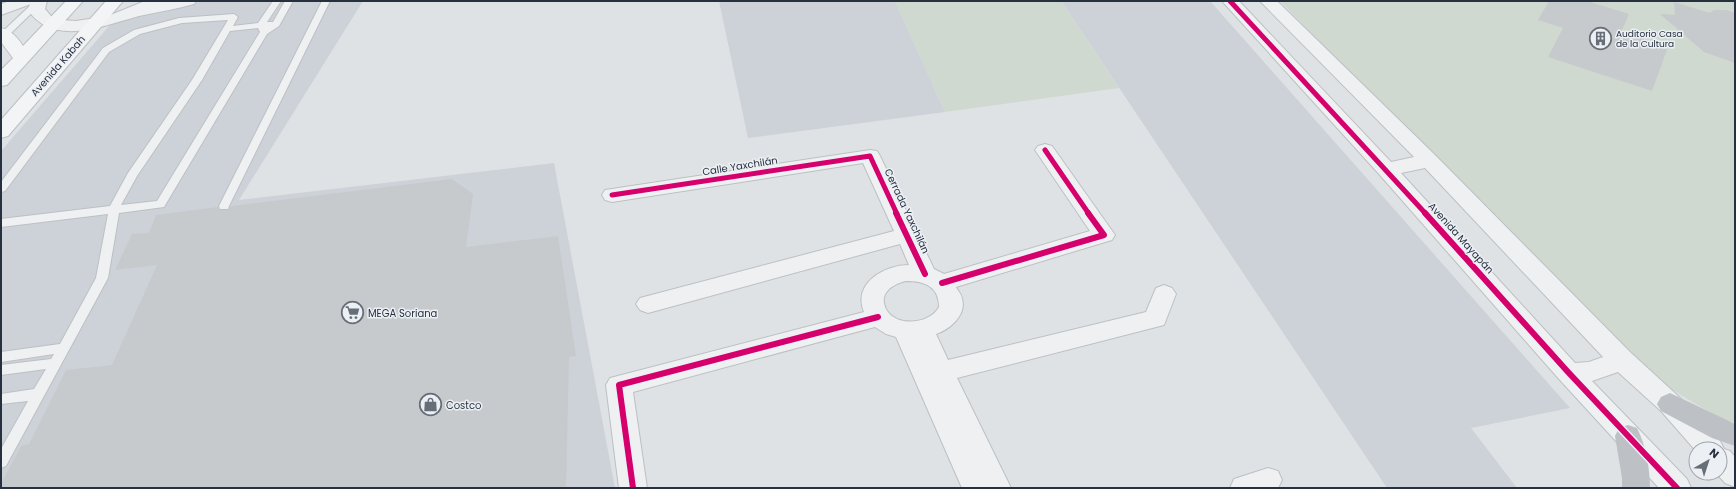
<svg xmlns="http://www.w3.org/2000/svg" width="1736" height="489" viewBox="0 0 1736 489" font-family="Poppins,sans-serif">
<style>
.built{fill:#ccd2d8}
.green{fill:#d0d9cf}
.building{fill:#c7cacd}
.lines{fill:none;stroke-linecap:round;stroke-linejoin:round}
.service-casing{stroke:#bdc0c3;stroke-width:2}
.minor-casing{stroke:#bdc0c3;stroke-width:2}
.tertiary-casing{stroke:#bdc0c3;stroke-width:2}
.primary-casing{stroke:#bbbfc3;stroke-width:2}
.service{fill:#eef0f2;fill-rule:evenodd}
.minor{fill:#eef0f2;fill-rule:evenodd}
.tertiary{fill:#eef0f2;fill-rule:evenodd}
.secondary{fill:#bdc0c4;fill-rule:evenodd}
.primary{fill:#f3f4f5;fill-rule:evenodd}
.cycleway-far1-casing{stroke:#ecf0f5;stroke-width:7}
.cycleway-casing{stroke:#ecf0f5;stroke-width:9}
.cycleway-far1{stroke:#d6006c;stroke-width:5}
.cycleway{stroke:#d6006c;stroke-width:6}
.labels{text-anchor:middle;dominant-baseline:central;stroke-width:3;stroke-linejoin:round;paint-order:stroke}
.far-poi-label{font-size:9px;fill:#26303e;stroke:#ecf0f5;text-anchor:start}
.street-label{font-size:10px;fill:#26303e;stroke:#ecf0f5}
.poi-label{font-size:10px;fill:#26303e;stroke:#ecf0f5;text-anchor:start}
</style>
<rect width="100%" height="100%" fill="#dfe2e5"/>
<g class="built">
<path d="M209 1H363L239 200 554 163 615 488H1V151L123 10Z"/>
<path d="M719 1H895L945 112 748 138Z"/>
<path d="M1061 1H1210L1570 408 1471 428 1517 488H1387Z"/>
</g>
<g class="green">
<path d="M895 1H1061L1119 88 945 112Z"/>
<path d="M1280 1H1735V423L1721 419 1646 374Z"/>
</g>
<g class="building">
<path d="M1549 1H1587L1629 14 1621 32 1668 47 1652 91 1548 57 1563 28 1538 20Z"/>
<path d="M1674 2 1710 13 1714 10H1726L1735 13V63L1704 52 1660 14 1675 15Z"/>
<path d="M452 179 473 194 466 247 558 236 576 356 569 357 566 488H1V484L21 446 29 444 66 370 112 365 157 265 115 270 132 234 149 233 156 215 218 207 219 210H228L231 206Z"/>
</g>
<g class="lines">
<defs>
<g id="service">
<path d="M35 1H40L42 3 4 40 1 41V33Z"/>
<path d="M273 1H281L267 22H273L285 1H293L279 26 267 34 164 207 119 213 108 278 6 466 1 468V449L28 401 1 404V394L34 389 46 369 1 375V365L51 359 54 354 1 362V352L60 344 96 278 108 214 1 227V219L110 206 128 173 192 80 228 20 182 23 140 34 109 52 5 191 1 192V182L103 48 134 30 179 18 234 14 238 17 233 26 258 23ZM258 28 260 32 157 201 121 205 137 176 202 80 230 31Z"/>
<path d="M322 1H330L229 206 228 209H220L219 206Z"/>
</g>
<g id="minor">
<path d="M10 1H33L31 4 1 15V4Z"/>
<path d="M1045 144 1052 146 1115 235 1112 240 956 287C958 291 962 295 962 299 967 315 949 330 936 334L948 360 1146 312 1156 288 1164 285 1172 288 1176 294 1164 325 957 378 1011 488H962L896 337 886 334 875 327 633 392 647 488H619L606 385 610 378 864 312C852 283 885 265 909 265L900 244 648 313 640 310 636 304 640 298 894 231 863 163 612 202 605 200 602 195 605 190 870 150 877 151 880 156 934 269 944 274 1090 231 1035 150 1038 146ZM906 281C924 281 939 286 939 307 930 324 896 328 886 309 878 293 893 284 906 281Z"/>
<path d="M1268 468 1278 471 1282 480 1278 488H1230L1234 479Z"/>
</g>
<g id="tertiary">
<path d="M31 1H47L45 9 51 16 61 20 76 21 108 16 145 1H196L194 4C176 9 157 12 139 16 105 25 54 48 28 10Z"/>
<path d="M1222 1H1239L1391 162 1414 157 1260 1H1277L1436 156 1630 352 1679 397 1720 441 1724 449 1730 451 1735 457V487L1725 483 1716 473H1720V449H1696V451L1661 411 1618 372 1592 381 1687 479 1691 488H1659L1559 379 1379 174ZM1425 168 1603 357 1589 362 1575 363 1401 173Z"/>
</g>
<g id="primary">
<path d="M66 1H83L7 85 1 86V70L13 58 1 42V28C11 30 18 38 23 46Z"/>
<path d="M106 1H123L8 136 1 138V120Z"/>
</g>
</defs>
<use href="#service" class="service-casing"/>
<use href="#minor" class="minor-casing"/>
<use href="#tertiary" class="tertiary-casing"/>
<use href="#primary" class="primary-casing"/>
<use href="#service" class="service"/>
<use href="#minor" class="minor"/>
<use href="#tertiary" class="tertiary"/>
<g class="secondary">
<path d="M1670 393 1735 424V446L1712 438 1661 411 1657 404 1661 397Z"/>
<path d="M1628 425 1637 428C1646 445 1650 469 1650 488H1622V478L1615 436 1619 428Z"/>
</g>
<use href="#primary" class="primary"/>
<defs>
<g id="cycleway-far1">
<path d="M1230 1 1426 214"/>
<path d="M1045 150 1089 214"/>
<path d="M612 195 870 156 897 214"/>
</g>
<g id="cycleway">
<path d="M896 213 925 274"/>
<path d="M1425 213 1568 372 1677 488"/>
<path d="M942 283 1104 235 1088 213"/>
<path d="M633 488 619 385 878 317"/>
</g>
</defs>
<use href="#cycleway-far1" class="cycleway-far1-casing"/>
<use href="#cycleway" class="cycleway-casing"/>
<use href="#cycleway-far1" class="cycleway-far1"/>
<use href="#cycleway" class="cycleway"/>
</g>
<defs>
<symbol id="building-ring" viewBox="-11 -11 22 22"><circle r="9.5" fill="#ecf0f5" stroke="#676e78" stroke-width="1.5"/><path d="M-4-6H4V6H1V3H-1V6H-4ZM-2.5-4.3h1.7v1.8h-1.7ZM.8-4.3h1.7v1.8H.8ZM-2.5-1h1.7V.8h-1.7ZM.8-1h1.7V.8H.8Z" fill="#676e78"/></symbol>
<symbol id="supermarket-ring" viewBox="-11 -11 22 22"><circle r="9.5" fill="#ecf0f5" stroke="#676e78" stroke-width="1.5"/><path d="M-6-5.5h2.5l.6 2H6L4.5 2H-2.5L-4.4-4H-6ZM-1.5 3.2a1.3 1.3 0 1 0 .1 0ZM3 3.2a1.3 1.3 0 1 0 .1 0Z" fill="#676e78"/></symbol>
<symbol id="shop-ring" viewBox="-11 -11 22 22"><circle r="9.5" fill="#ecf0f5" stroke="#676e78" stroke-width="1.5"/><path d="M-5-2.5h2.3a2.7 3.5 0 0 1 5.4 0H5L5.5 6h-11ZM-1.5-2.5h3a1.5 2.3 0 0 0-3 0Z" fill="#676e78"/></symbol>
</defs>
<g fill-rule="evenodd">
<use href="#building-ring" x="1588" y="26" width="25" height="25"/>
<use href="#supermarket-ring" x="340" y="300" width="25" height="25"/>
<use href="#shop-ring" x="418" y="392" width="25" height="25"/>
</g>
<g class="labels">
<g class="far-poi-label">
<text x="1616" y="34">Auditorio Casa<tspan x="1616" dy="10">de la Cultura</tspan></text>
</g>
<g class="street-label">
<text transform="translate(58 66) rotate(-49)">Avenida Kabah</text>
<text transform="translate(740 166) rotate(-9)">Calle Yaxchilán</text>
<text transform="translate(907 211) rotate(65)">Cerrada Yaxchilán</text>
<text transform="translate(1461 238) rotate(48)">Avenida Mayapán</text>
</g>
<g class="poi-label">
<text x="368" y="313">MEGA Soriana</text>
<text x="446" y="405">Costco</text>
</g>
</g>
<rect width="1736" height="489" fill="none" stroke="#26303e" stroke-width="4"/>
<g transform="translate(1708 461) rotate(39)"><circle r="19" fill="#ecf0f5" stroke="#9da3ac"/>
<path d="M0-3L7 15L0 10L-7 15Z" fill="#676e78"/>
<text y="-6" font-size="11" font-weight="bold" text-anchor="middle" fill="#26303e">N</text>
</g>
</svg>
